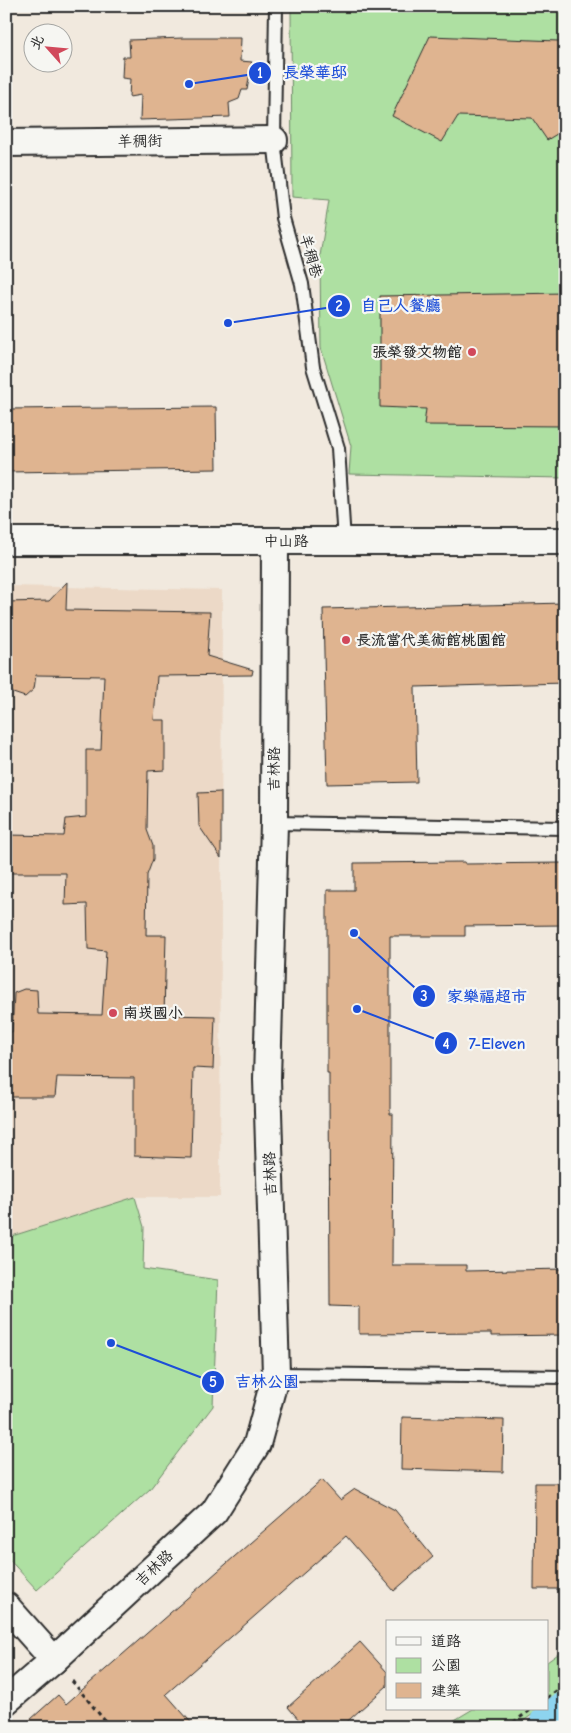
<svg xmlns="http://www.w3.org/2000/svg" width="571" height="1733" viewBox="0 0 571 1733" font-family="'Comic Neue','LXGW WenKai TC',sans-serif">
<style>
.built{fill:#ecd9c7}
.green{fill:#aee0a2;stroke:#6c8666}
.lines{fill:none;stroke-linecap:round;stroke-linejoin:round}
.river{stroke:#8dd4ef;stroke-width:51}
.building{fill:#dfb490;stroke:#2b2b2b}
.lane-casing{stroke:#2b2b2b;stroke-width:16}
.street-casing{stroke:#2b2b2b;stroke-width:30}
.path{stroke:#2b2b2b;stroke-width:3;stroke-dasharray:4 4;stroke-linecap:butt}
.lane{stroke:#f6f6f2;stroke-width:12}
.street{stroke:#f6f6f2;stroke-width:26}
.poi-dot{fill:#d1495b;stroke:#f6f6f2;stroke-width:2}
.labels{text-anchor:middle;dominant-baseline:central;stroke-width:4.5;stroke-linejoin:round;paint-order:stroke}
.street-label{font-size:15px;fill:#2b2b2b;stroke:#f6f6f2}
.poi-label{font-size:15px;font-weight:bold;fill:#2b2b2b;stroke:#f6f6f2;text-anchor:start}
.leader{fill:none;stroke:#1d4ed8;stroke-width:2}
.callout-dot{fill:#1d4ed8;stroke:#f6f6f2;stroke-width:2}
.mark-label{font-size:15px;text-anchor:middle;font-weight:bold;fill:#fff}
.callout-label{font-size:16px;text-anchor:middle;font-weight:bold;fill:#1d4ed8;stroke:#f6f6f2;stroke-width:4.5;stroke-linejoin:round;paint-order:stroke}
</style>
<rect width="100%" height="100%" fill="#f1e9de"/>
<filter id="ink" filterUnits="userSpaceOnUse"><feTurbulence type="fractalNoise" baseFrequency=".02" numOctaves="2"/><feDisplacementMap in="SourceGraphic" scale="10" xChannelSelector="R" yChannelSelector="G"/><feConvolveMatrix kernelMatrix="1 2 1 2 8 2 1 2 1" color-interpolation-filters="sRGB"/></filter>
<g filter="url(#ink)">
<path class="built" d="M6 586 222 590 220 1197H135L6 1238Z"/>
<g class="green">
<path d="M291 6H565V478L349 474 351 446 321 348 320 256 329 200 292 197Z"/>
<path d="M135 1197 144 1227 143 1269 218 1280 213 1406 150 1489 37 1590 6 1556V1238Z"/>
<path d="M565 1649V1692L547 1704V1662Z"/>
<path d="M473 1709H540L515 1727H443Z"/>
</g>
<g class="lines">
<path class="river" d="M554 1727 565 1718"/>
</g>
<g class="building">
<path d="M430 36 558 41 565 52V129L547 140 532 118 458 116 442 142 392 116Z"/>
<path d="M183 38H241L240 61 252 62 247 90H242L239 99 229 103 230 117 140 120 141 95 129 97 130 79 122 78 123 57H130L129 40Z"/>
<path d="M565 293V426L424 425 426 409 380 407V296Z"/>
<path d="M216 407 217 469 6 472V409Z"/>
<path d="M67 582 66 610 210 612 207 656 253 670 252 675 157 676 154 720H165V770L148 771 147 830 153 846V859L147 875 146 935H166L164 1015 215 1016 213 1069 193 1068 191 1158 134 1156V1078L57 1077 55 1097H6V1032H12L14 993 24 989 37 990 38 1014 102 1015 106 951 88 949 87 904 65 905 66 873H6V835L64 836 66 819 86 817V750H101L104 676 36 675 34 689 25 697 13 693 7 686 9 659H6V602L49 601Z"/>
<path d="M565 603V683L415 687 417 782 327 784 323 609Z"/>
<path d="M221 792V858L199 826 198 793Z"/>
<path d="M465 862V864L565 863V925L465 926V936H390V1114H393L392 1265H466V1271L565 1269V1335L491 1336V1333L359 1334V1307L330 1306 329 1073H327V890H354V863Z"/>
<path d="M402 1417 504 1420 503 1472 401 1469Z"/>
<path d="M322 1480 340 1500 355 1489 395 1510 433 1557 394 1591 346 1536 166 1694 195 1727H22L58 1695 66 1704Z"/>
<path d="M535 1483H565V1589H534Z"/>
<path d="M360 1642 387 1672V1686L341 1727H305L288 1707Z"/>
</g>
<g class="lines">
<defs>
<g id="lane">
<path d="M276 6 274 140 283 218 302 284 313 367 338 448 344 541"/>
<path d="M274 823 565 828"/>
<path d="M276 1374 565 1377"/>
</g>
<g id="street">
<path d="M6 143 274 140"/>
<path d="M6 541H565"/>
<path d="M6 1606 54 1660"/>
<path d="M6 1701 54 1660 214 1512 257 1444 276 1374 267 1079 274 823 275 541"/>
</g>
</defs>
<use href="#lane" class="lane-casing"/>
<use href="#street" class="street-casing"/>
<g class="path">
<path d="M72 1681 110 1727"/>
<path d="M547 1698 565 1684"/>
<path d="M507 1727 532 1709"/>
</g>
<use href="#lane" class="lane"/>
<use href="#street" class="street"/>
</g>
</g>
<g class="poi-dot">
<circle cx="472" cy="352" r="5"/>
<circle cx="346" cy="640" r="5"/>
<circle cx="113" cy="1013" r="5"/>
</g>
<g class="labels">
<g class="street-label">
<text transform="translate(140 141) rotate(-1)">羊稠街</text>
<text transform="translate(311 256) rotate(74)">羊稠巷</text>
<text x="286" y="541">中山路</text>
<text transform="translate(274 769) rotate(-90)">吉林路</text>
<text transform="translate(270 1174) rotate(-92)">吉林路</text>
<text transform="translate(154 1568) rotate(-43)">吉林路</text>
</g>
<g class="poi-label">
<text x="462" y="352" text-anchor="end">張榮發文物館</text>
<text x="356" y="640">長流當代美術館桃園館</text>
<text x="123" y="1013">南崁國小</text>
</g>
</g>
<path class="leader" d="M189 84L260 73M228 323L339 306M354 933L424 996M357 1009L446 1043M111 1343L213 1382"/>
<g class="callout-dot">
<circle cx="189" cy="84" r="5"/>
<circle cx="228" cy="323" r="5"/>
<circle cx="354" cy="933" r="5"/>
<circle cx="357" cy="1009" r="5"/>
<circle cx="111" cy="1343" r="5"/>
<circle cx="260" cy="73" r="12"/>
<circle cx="339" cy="306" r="12"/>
<circle cx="424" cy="996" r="12"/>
<circle cx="446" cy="1043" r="12"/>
<circle cx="213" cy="1382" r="12"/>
</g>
<g class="mark-label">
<text x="260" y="78">1</text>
<text x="339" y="311">2</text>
<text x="424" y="1001">3</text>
<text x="446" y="1049">4</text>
<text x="213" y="1387">5</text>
</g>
<g class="callout-label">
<text x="315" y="78">長榮華邸</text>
<text x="401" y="311">自己人餐廳</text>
<text x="487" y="1002">家樂福超市</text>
<text x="497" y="1049">7-Eleven</text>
<text x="267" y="1387">吉林公園</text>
</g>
<rect width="571" height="1733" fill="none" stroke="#f6f6f2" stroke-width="25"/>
<rect x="12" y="12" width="546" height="1708" fill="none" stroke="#2b2b2b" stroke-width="2" filter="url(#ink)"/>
<rect x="386" y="1620" width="162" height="90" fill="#f6f6f2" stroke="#a5a5a2"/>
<rect x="396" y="1637" width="25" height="8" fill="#f6f6f2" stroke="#a5a5a2"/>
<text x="431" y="1646" font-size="15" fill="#2b2b2b">道路</text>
<rect x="396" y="1658" width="25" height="15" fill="#aee0a2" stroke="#a5a5a2"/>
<text x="431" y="1670" font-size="15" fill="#2b2b2b">公園</text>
<rect x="396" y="1683" width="25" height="15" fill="#dfb490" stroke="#a5a5a2"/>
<text x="431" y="1696" font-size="15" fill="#2b2b2b">建築</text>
<g transform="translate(48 48) rotate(297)"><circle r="24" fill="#f6f6f2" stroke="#a5a5a2"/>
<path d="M0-4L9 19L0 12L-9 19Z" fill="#d1495b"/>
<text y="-8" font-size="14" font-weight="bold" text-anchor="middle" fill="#2b2b2b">北</text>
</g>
</svg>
